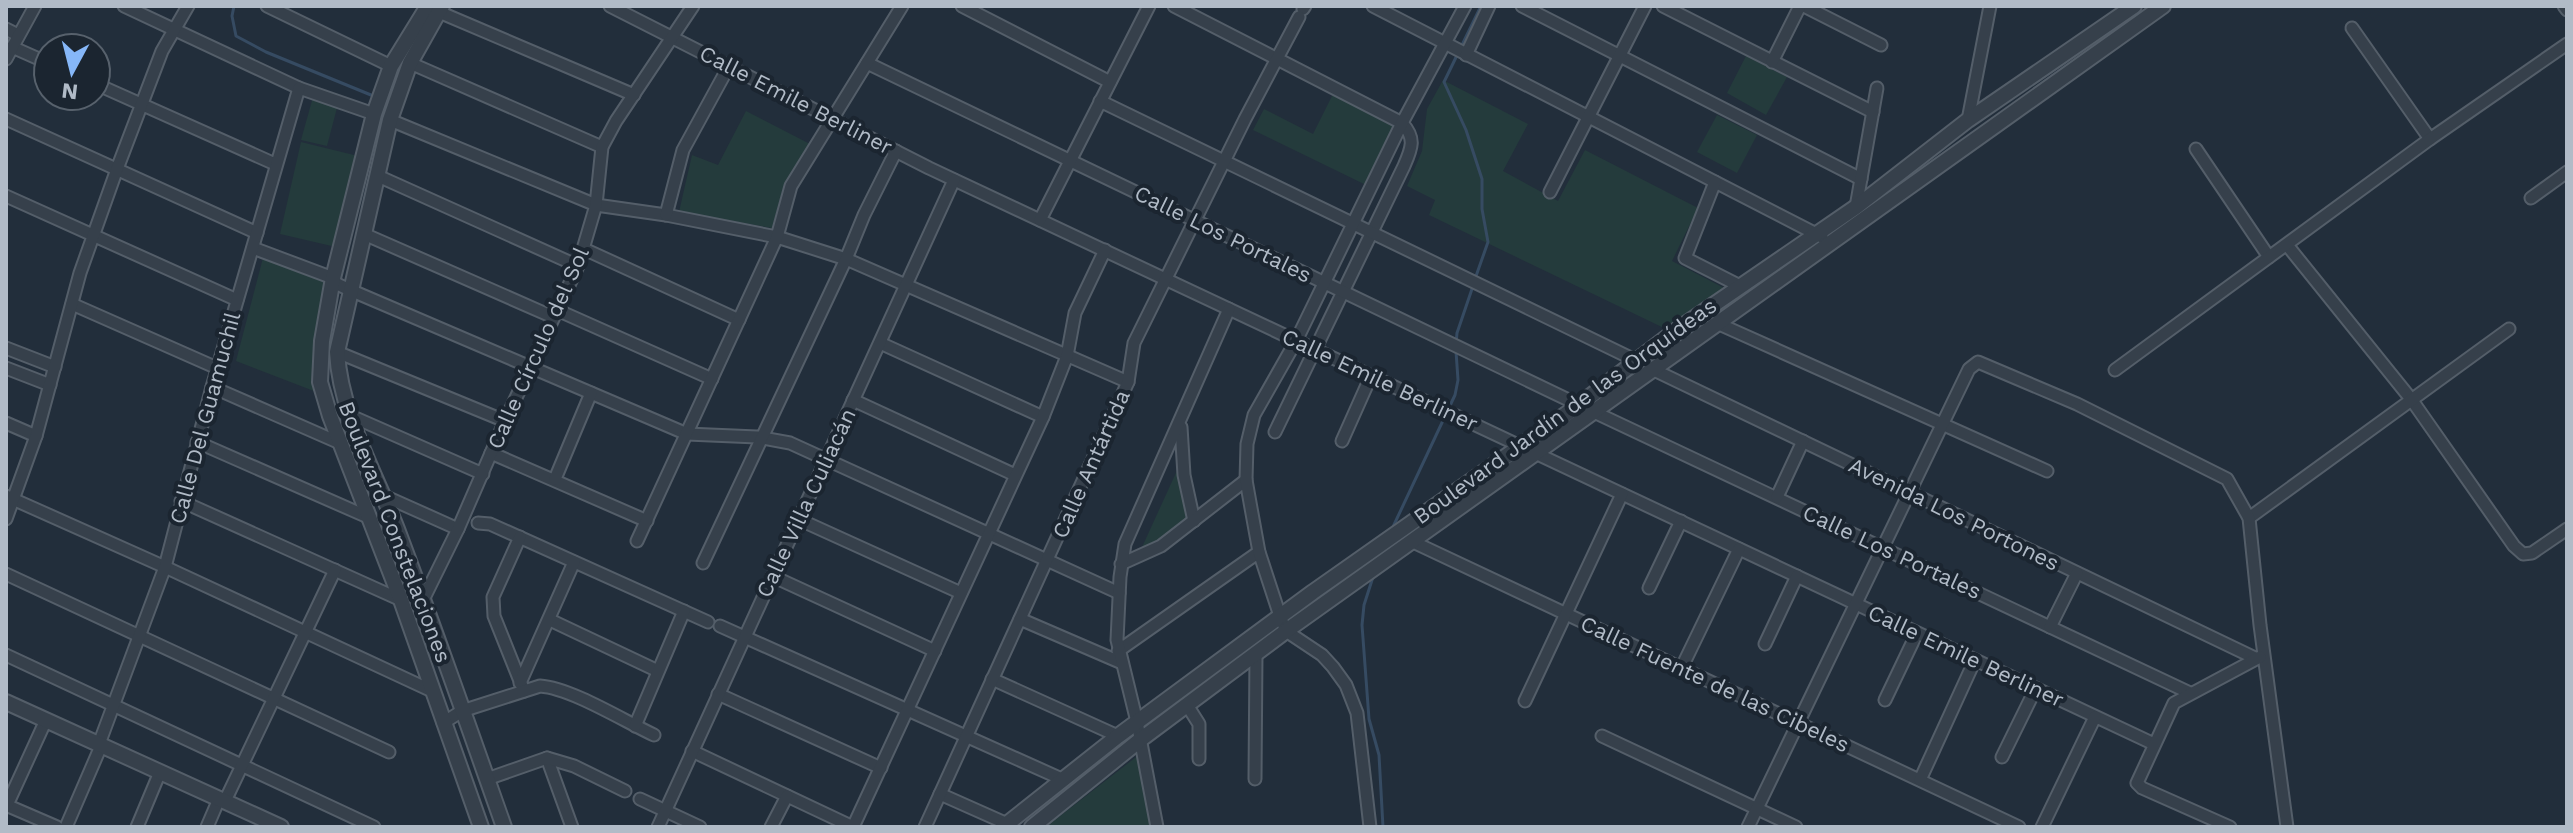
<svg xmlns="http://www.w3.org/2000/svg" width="2573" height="833" viewBox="0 0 2573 833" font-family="'Work Sans',sans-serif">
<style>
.green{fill:#243b3c}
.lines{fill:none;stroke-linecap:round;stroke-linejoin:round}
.stream{stroke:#364b62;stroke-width:3}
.minor-casing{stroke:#545e69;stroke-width:15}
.tertiary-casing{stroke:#545e69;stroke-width:18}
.minor{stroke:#36404b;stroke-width:11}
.tertiary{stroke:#36404b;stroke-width:14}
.labels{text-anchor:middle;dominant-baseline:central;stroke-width:8;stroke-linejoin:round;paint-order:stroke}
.street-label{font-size:22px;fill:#b1bbc7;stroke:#1b2530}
</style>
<rect width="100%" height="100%" fill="#222e3b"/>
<g class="green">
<path d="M1746 56 1787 77 1766 115 1727 93Z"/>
<path d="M1443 80 1528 124 1503 171 1558 201 1585 150 1698 208 1672 261 1726 289 1666 329 1429 215 1435 200 1407 186 1422 151 1427 109Z"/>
<path d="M1334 92 1397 125 1366 185 1253 130 1264 109 1313 134Z"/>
<path d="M313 97 338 104 327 146 301 140Z"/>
<path d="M746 111 810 144 782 192 772 228 679 212 692 155 718 165Z"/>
<path d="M1717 115 1757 135 1737 173 1697 152Z"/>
<path d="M301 142 358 156 336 247 280 234Z"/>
<path d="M264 254 333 285 319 393 236 361Z"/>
<path d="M1185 453 1186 489 1196 527 1138 556Z"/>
<path d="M1140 754 1155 827H1046Z"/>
</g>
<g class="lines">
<g class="stream">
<path d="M234 6 232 16 236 36 266 52 371 95"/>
<path d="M1475 279 1488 242 1482 209V179L1466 130 1444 82 1481 6"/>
<path d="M1456 344 1457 333 1473 286"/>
<path d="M1392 529 1455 395 1458 380 1456 351"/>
<path d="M1373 577 1364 605 1362 625 1369 719 1379 755 1383 827"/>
</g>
<defs>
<g id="minor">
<path d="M124 6 299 88 374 114"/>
<path d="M267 6 391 66"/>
<path d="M610 6 929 168 2154 744"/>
<path d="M962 6 1110 82"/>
<path d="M1174 6 1402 123C1416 138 1412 148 1404 166L1275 432"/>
<path d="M1373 6 1822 237"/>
<path d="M1522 6 1861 179"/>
<path d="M1663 6 1873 112"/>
<path d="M1804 6 1881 45"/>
<path d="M2564 6 2567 10"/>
<path d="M432 9 634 95"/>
<path d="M1303 9 1305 6"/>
<path d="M2352 28 2430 139"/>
<path d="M6 29 18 35"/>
<path d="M12 47 48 63"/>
<path d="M1466 55 1489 6"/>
<path d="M6 59 35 6"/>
<path d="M1772 62 1800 6"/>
<path d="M410 63 602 147"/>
<path d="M867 63 1579 405"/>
<path d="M96 84 275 164"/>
<path d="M1100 101 1637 361"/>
<path d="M6 119 257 233"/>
<path d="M390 120 596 205 666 215 777 237 846 259 1128 382"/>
<path d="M1968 120 1990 6"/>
<path d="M2196 149 2269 257"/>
<path d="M378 176 578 266"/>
<path d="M1715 182 1685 258 1740 286"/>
<path d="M1550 192 1645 6"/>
<path d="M6 196 237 300"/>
<path d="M2531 198 2567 172"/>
<path d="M1856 207 1877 88"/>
<path d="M666 215 683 150 729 66"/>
<path d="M1040 220 1149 6"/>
<path d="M364 234 553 317"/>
<path d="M2287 245 2411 399 2514 546 2523 554 2532 553 2567 529"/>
<path d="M253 248 333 278 337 284 350 290 687 434 757 437 790 443 1119 593"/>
<path d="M584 249 739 320"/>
<path d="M72 304 217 368"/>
<path d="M557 310 712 379"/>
<path d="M1719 324 2047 471"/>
<path d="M880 343 1043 417"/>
<path d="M6 348 55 367"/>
<path d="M337 352 505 421"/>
<path d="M6 368 50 385"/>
<path d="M1654 370 2255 658"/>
<path d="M2115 370 2430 139 2567 44"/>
<path d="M212 387 342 444"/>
<path d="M853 400 1015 475"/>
<path d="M1594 412 2190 693"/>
<path d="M351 416 483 474"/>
<path d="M6 423 36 436"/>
<path d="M1181 427 1184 475 1194 521"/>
<path d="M1342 441 1371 376"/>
<path d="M197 442 370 518"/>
<path d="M491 453 647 521"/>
<path d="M555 479 591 393"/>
<path d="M382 495 458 529"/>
<path d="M6 496 165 567 432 691"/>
<path d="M1777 497 1803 441"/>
<path d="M181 501 401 600"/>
<path d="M2249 518 2509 329"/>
<path d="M6 519 36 436 80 273 117 169 162 51 188 6"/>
<path d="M798 519 961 593"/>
<path d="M478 523 490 524 708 622"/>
<path d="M520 537 493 597 494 616 524 691"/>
<path d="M637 541 777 237 791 186 902 6"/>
<path d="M1411 541 2019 827"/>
<path d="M703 563 846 259 864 215 896 151"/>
<path d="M1121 564 1161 546 1246 480"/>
<path d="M6 574 389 752"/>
<path d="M772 576 935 651"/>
<path d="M1649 588 1681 521"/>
<path d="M422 602 458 529 505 421 578 266 596 205 602 147 616 121 693 6"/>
<path d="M1020 619 1122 663"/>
<path d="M550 620 658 671"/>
<path d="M720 626 1064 780"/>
<path d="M2050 627 2077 573"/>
<path d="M1765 644 1797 576"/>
<path d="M1118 651 1259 552"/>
<path d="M6 655 374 827"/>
<path d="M1681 669 1739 549"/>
<path d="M992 679 1118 736"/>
<path d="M520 683 574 562"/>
<path d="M718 694 881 768"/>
<path d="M1885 700 1917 633"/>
<path d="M1525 701 1622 494"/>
<path d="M1187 705 1199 724V759"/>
<path d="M443 723 462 711 540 686C571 688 624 721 654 735"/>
<path d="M635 726 684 611"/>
<path d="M1602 736 1796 827"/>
<path d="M99 744 165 567 212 387 299 88"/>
<path d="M692 751 853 827 1043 417 1067 356 1075 313 1105 250"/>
<path d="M2002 757 2036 688"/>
<path d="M547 758 572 827"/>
<path d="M487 779 547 758 574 766 625 791"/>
<path d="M1255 779 1256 654"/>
<path d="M1920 780 1975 660"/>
<path d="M940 794 1012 826"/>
<path d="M640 799 700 827"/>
<path d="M225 801 335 570"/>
<path d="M6 805 57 827"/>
<path d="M7 805 46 720"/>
<path d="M66 827 101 746"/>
<path d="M137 827 160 772"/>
<path d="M207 827 219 799"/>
<path d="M658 827 954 180"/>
<path d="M771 827 787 796"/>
<path d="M925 827 1128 382 1134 343 1245 119 1299 17"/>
<path d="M1157 827 1137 722 1117 640 1120 577 1125 544 1229 309"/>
<path d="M1370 827 1357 713 1346 685 1333 667 1322 655 1286 631 1280 616 1259 552 1251 508 1246 480 1247 444 1254 415 1296 341 1402 123 1465 6"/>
<path d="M1748 827 1969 369 1978 362 2077 404 2227 479 2249 518 2260 625 2287 827"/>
<path d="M2042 827 2095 717"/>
<path d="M2230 827 2142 788 2137 783 2174 703 2260 657"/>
</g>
<g id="tertiary">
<path d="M428 6 391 66 374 114 333 278 322 341 320 382 330 416 401 600 481 827"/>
<path d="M442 6 410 63 390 120 337 352C340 412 375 473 397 529 434 627 469 728 504 827"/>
<path d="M6 702 281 827"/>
<path d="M1003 827 1118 736 1313 592 1579 405 1674 332 1856 207 1968 120 2134 6"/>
<path d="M1032 827 1140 740 1286 631 2163 6"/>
</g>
</defs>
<use href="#minor" class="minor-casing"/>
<use href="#tertiary" class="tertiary-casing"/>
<use href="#minor" class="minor"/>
<use href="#tertiary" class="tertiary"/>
</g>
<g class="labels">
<g class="street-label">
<text transform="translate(796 100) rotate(27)">Calle Emile Berliner</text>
<text transform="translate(1223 234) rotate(26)">Calle Los Portales</text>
<text transform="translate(538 348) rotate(-66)">Calle Círculo del Sol</text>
<text transform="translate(1380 380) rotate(25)">Calle Emile Berliner</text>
<text transform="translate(1565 411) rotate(-36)">Boulevard Jardín de las Orquídeas</text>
<text transform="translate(205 418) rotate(-75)">Calle Del Guamuchil</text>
<text transform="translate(1091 464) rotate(-66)">Calle Antártida</text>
<text transform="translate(806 503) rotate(-65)">Calle Villa Culiacán</text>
<text transform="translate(1954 514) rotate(26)">Avenida Los Portones</text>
<text transform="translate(395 532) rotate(69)">Boulevard Constelaciones</text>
<text transform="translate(1892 552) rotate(25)">Calle Los Portales</text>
<text transform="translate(1966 656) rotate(25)">Calle Emile Berliner</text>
<text transform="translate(1715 684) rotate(25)">Calle Fuente de las Cibeles</text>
</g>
</g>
<rect width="2573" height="833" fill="none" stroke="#b1bbc7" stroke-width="16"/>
<g transform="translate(72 72) rotate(187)"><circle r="38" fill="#1b2530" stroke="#57616c" stroke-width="2"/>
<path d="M0-6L14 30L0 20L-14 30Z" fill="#86b7f8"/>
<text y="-12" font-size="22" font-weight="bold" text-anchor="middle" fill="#b1bbc7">N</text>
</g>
</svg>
